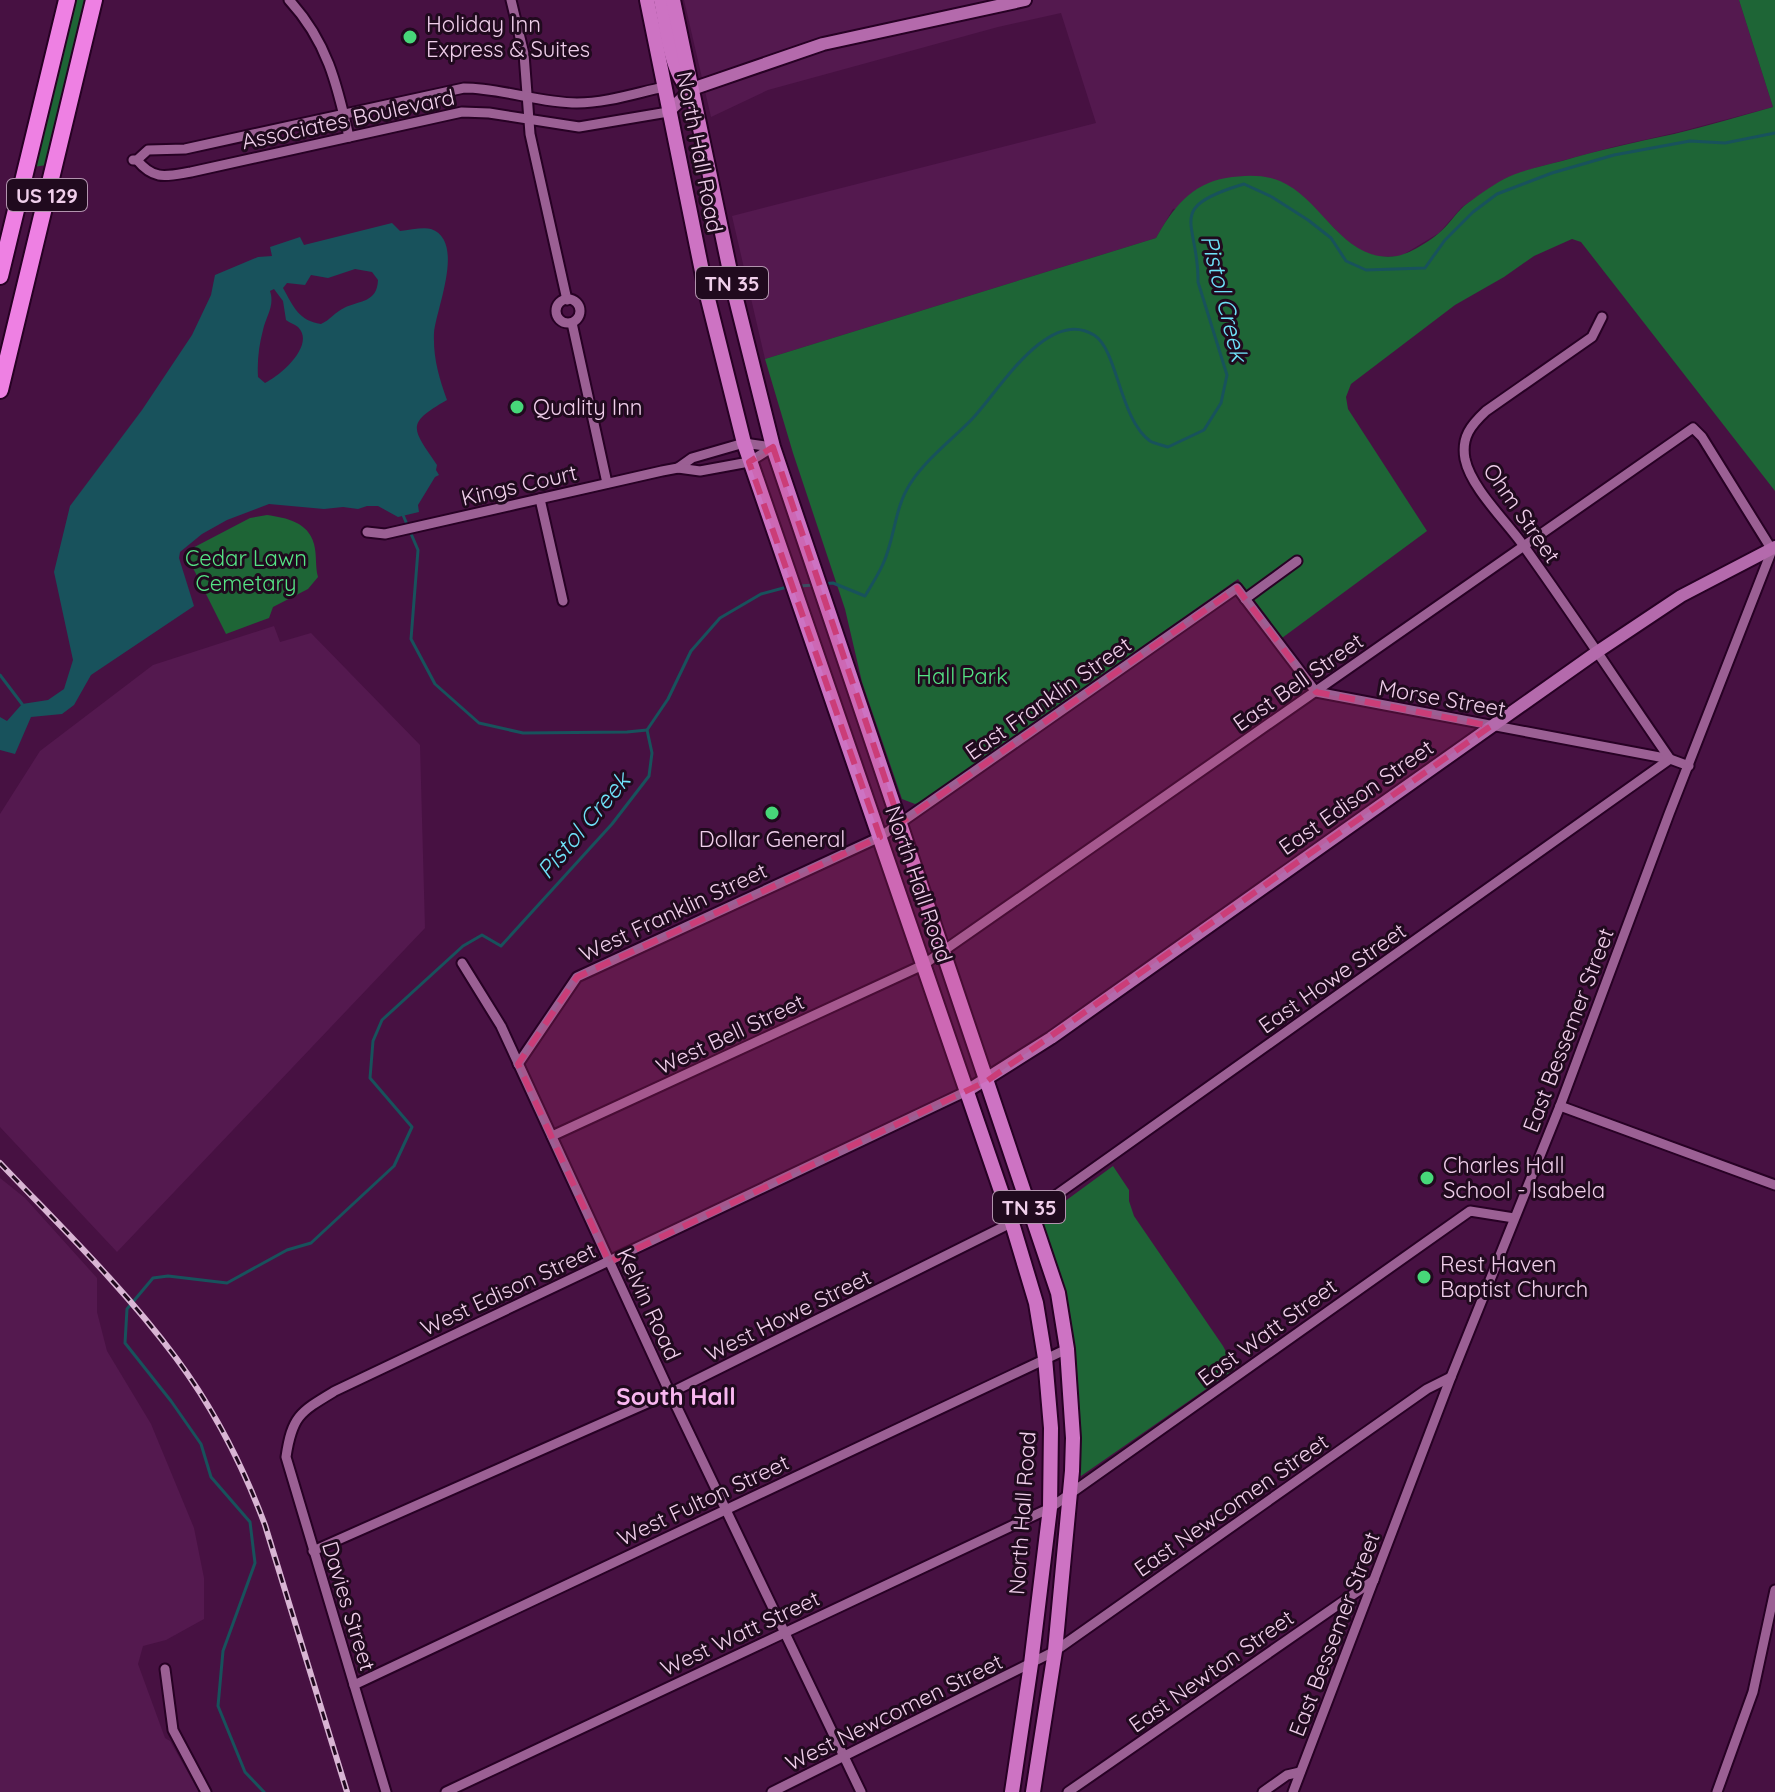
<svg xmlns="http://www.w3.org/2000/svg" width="1775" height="1792" viewBox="0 0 1775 1792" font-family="Quicksand,sans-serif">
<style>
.built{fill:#54194f}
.green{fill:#1e6536}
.water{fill:#18525c;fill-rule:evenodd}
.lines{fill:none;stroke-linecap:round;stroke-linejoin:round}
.stream{stroke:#18525c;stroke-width:3}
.street-casing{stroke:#270124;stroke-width:13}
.secondary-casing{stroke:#270124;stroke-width:16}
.primary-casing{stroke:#270124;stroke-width:18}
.highway-casing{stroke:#270124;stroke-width:20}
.street{stroke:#9b6094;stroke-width:9}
.secondary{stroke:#b46aac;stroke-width:12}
.primary{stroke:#cd73c3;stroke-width:14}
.highway{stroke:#ee80e3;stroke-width:16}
.rail-casing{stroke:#d9b5d4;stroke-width:6}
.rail{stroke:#200a1e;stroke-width:3;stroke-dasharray:9;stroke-linecap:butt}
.marked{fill:#cb3d78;fill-opacity:0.2;stroke:#cb3d78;stroke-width:6;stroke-dasharray:16 10;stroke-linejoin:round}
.poi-dot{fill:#47d779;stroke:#200a1e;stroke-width:3}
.labels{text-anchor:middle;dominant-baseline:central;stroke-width:6;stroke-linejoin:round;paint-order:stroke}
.shield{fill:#200a1e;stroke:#b294ae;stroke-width:2}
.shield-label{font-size:20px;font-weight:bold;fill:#f0cfeb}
.poi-label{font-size:22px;fill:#f0cfeb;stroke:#200a1e;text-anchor:start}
.street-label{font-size:22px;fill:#f0cfeb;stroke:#200a1e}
.park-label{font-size:22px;fill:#55e485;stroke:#200a1e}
.water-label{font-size:24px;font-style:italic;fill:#6fe3f9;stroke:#200a1e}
.neighbourhood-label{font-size:24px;font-weight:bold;fill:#f9b7f0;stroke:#200a1e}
</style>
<rect width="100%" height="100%" fill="#471142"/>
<g class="built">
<path d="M684 0H1739L1773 107 1679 132 1613 147 1535 168 1504 179 1462 207 1439 233 1401 256 1378 257 1361 251 1345 239 1301 195 1173 209 1156 238 765 359 732 216 1096 123 1061 13 998 27 768 90 711 117Z"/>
<path d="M274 626 280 642 311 633 420 745 425 928 117 1252 0 1127V814L40 751 153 665Z"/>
<path d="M0 1178 25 1198 97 1278V1312L107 1351 151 1424 194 1528 204 1578V1619L166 1640 143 1646 138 1664 165 1738 170 1741 199 1792H0Z"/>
</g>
<g class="green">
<path d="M74 0H87L47 165 33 167Z"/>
<path d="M1739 0H1775V491L1581 242 1572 239 1534 256 1504 277 1455 305 1351 384 1346 397 1348 409 1427 531 1282 638 1238 579 923 801 915 804 902 799 862 682 845 609 793 453 765 359 1156 238C1173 208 1191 184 1226 178 1244 175 1263 174 1280 181 1323 199 1343 264 1397 256 1409 254 1430 241 1439 233 1449 225 1455 214 1464 206 1476 197 1491 186 1504 179 1522 170 1543 166 1562 161 1599 150 1636 142 1674 134 1707 126 1740 116 1773 107Z"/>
<path d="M267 515C287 518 308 522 314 544 317 555 315 566 318 577L308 589 273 607 269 618 226 634 185 552 250 518Z"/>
<path d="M1113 1166 1129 1190V1201L1134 1216 1223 1346 1235 1369 1081 1476 1078 1473 1079 1413 1073 1334 1042 1218Z"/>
</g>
<path class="water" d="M392 223 400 231C410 230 423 227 431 229 466 241 436 309 434 333 433 358 439 377 447 400 405 424 412 428 437 465L436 470 439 475 435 477 418 505 419 512 398 517 378 506H367L358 509 343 507 324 509 269 504 227 520 202 534 180 552 179 558 194 606 91 675 74 705 62 714 31 717 15 754 0 750V717L7 721 22 704 48 700 64 689 73 660 54 572 70 506 142 410 192 335 211 295 215 275 258 257 272 256 270 247 300 237 304 245ZM355 269 372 272 378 280C377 303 360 300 344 308 335 312 330 320 321 324 299 321 293 306 283 288L287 283 305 285 311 275 328 278ZM274 289 283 301 286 320C290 323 294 324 298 327 316 345 280 376 265 383L258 377C257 361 259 345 263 330 266 316 275 306 270 291Z"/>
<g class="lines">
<g class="stream">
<path d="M403 515 418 550 411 639 435 684 479 723 523 733 627 732 647 730"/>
<path d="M822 584 833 583 865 596C871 586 878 575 883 564 895 538 894 509 910 484 926 459 953 439 973 418 998 392 1048 306 1094 335 1118 350 1119 418 1150 441 1155 444 1163 445 1168 447L1204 430 1221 403 1227 375 1198 282C1199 221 1163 208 1244 184L1272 197 1308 220 1331 238 1346 261 1366 270 1425 268 1445 240 1473 212 1497 194 1552 173 1614 155 1690 141 1725 143 1775 133"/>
<path d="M799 586 815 585"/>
<path d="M0 675 22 704"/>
<path d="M264 1792 245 1772 218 1706 223 1651 255 1563 250 1522 211 1477 201 1444 171 1401 125 1343 127 1309 153 1278 168 1276 227 1283 287 1250 311 1243 394 1166 412 1127 370 1078 373 1041 382 1020 463 946 482 935 501 946 612 824 649 776 652 753 647 730 668 699 691 651 720 618 761 594 787 587"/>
</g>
<defs>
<g id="street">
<path d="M289 0C327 41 337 84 349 137"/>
<path d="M511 0 524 54 530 134 567 300"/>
<path d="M133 160H137L148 150 185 149 464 88C502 88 539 103 577 103 606 103 636 93 664 87"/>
<path d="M137 160C154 181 167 176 191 172L462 112 489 113 579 127 668 112"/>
<circle cx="568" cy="311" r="12"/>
<path d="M572 323 607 483"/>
<path d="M678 468 692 458 744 443 772 447"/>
<path d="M540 499 563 601"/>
<path d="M367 532 385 534 662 471 678 468 700 471 749 462 773 447"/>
<path d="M1245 599 1297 561"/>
<path d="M462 963 501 1026 670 1393 861 1792"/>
<path d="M518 1064 577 977 880 837 1237 588 1316 692 1670 759 1689 766"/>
<path d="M1560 1106 1775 1185"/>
<path d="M552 1136 923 965 1693 428 1702 437 1772 550 1669 814 1560 1106 1451 1377 1293 1792"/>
<path d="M313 1551 670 1393 1031 1213 1670 759C1621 688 1574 616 1523 545 1506 521 1471 488 1465 459 1461 437 1471 425 1486 411L1592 337 1602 317"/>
<path d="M165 1669 173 1730 206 1792"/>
<path d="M354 1685 1067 1349"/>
<path d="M386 1792 286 1457C292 1416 300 1412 335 1391L967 1091"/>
<path d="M446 1792 1050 1508 1470 1211 1514 1218"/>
<path d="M772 1792 1055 1651 1427 1389 1451 1377"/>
<path d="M1068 1792 1374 1580"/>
<path d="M1263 1792 1287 1775 1300 1772"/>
<path d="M1717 1792 1753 1692 1775 1590"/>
</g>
<g id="secondary">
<path d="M668 112 692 89 823 44 1025 0"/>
<path d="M967 1091 1051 1038 1597 652 1681 596 1775 547"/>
</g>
<g id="primary">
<path d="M647 0 706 291 744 443 1012 1223 1036 1303 1045 1358 1051 1428 1050 1508 1031 1664 1012 1792"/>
<path d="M661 0C666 23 671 71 687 86"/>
<path d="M673 0 735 295 773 447 1058 1293 1067 1349 1073 1438 1072 1471 1055 1651 1033 1792"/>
</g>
<g id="highway">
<path d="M0 276 67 0"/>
<path d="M0 390 94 0"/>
</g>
</defs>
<use href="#street" class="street-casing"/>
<use href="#secondary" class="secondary-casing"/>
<use href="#primary" class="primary-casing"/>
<use href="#highway" class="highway-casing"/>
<use href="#street" class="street"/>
<use href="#secondary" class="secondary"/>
<use href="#primary" class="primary"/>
<use href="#highway" class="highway"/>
<defs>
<path id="rail" d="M0 1163C60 1226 124 1288 176 1358 214 1409 243 1466 265 1525L347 1792"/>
</defs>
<use href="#rail" class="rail-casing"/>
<use href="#rail" class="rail"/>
</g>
<path class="marked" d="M773 447 900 823 1237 588 1316 692 1491 726 987 1081 609 1262 518 1064 577 977 880 837 749 462Z"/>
<g class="poi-dot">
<circle cx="410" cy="37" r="8"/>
<circle cx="517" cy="407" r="8"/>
<circle cx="772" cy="813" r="8"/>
<circle cx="1427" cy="1178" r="8"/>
<circle cx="1424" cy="1277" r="8"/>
</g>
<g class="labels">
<g class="shield">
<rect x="7" y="179" width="80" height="32" rx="6"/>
<rect x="696" y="267" width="72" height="32" rx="6"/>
<rect x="993" y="1191" width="72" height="32" rx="6"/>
</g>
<g class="shield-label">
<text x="47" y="195">US 129</text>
<text x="732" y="283">TN 35</text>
<text x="1029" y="1207">TN 35</text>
</g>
<g class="poi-label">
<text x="426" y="24">Holiday Inn<tspan x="426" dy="25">Express &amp; Suites</tspan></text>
<text x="533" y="407">Quality Inn</text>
<text x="772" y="839" text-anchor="middle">Dollar General</text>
<text x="1443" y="1165">Charles Hall<tspan x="1443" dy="25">School - Isabela</tspan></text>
<text x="1440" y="1264">Rest Haven<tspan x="1440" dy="25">Baptist Church</tspan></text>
</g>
<g class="street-label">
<text transform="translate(348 119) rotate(-12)">Associates Boulevard</text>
<text transform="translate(700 152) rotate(79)">North Hall Road</text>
<text transform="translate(519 485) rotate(-13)">Kings Court</text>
<text transform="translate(1522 513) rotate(55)">Ohm Street</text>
<text transform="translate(1298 682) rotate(-35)">East Bell Street</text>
<text transform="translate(1048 698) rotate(-35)">East Franklin Street</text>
<text transform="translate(1442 698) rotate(10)">Morse Street</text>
<text transform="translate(1356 797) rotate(-35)">East Edison Street</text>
<text transform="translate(919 884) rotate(71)">North Hall Road</text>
<text transform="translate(673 912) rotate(-25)">West Franklin Street</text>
<text transform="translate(1332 978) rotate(-35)">East Howe Street</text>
<text transform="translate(1568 1030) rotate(-69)">East Bessemer Street</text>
<text transform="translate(730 1034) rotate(-25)">West Bell Street</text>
<text transform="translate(508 1289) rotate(-25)">West Edison Street</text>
<text transform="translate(649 1304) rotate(65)">Kelvin Road</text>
<text transform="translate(788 1315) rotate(-26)">West Howe Street</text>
<text transform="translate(1267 1332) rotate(-36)">East Watt Street</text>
<text transform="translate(703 1500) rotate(-25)">West Fulton Street</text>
<text transform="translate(1231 1505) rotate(-35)">East Newcomen Street</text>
<text transform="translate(1022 1513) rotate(-86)">North Hall Road</text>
<text transform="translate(349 1606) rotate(73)">Davies Street</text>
<text transform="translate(740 1633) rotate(-25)">West Watt Street</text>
<text transform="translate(1334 1634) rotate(-69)">East Bessemer Street</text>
<text transform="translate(1211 1671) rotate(-35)">East Newton Street</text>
<text transform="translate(894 1712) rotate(-26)">West Newcomen Street</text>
</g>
<g class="park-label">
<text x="246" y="558">Cedar Lawn<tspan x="246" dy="25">Cemetary</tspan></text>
<text x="962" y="676">Hall Park</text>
</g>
<g class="water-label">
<text transform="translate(1225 298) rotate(76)">Pistol Creek</text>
<text transform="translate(583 825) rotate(-50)">Pistol Creek</text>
</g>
<g class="neighbourhood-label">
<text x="676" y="1396">South Hall</text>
</g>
</g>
</svg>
